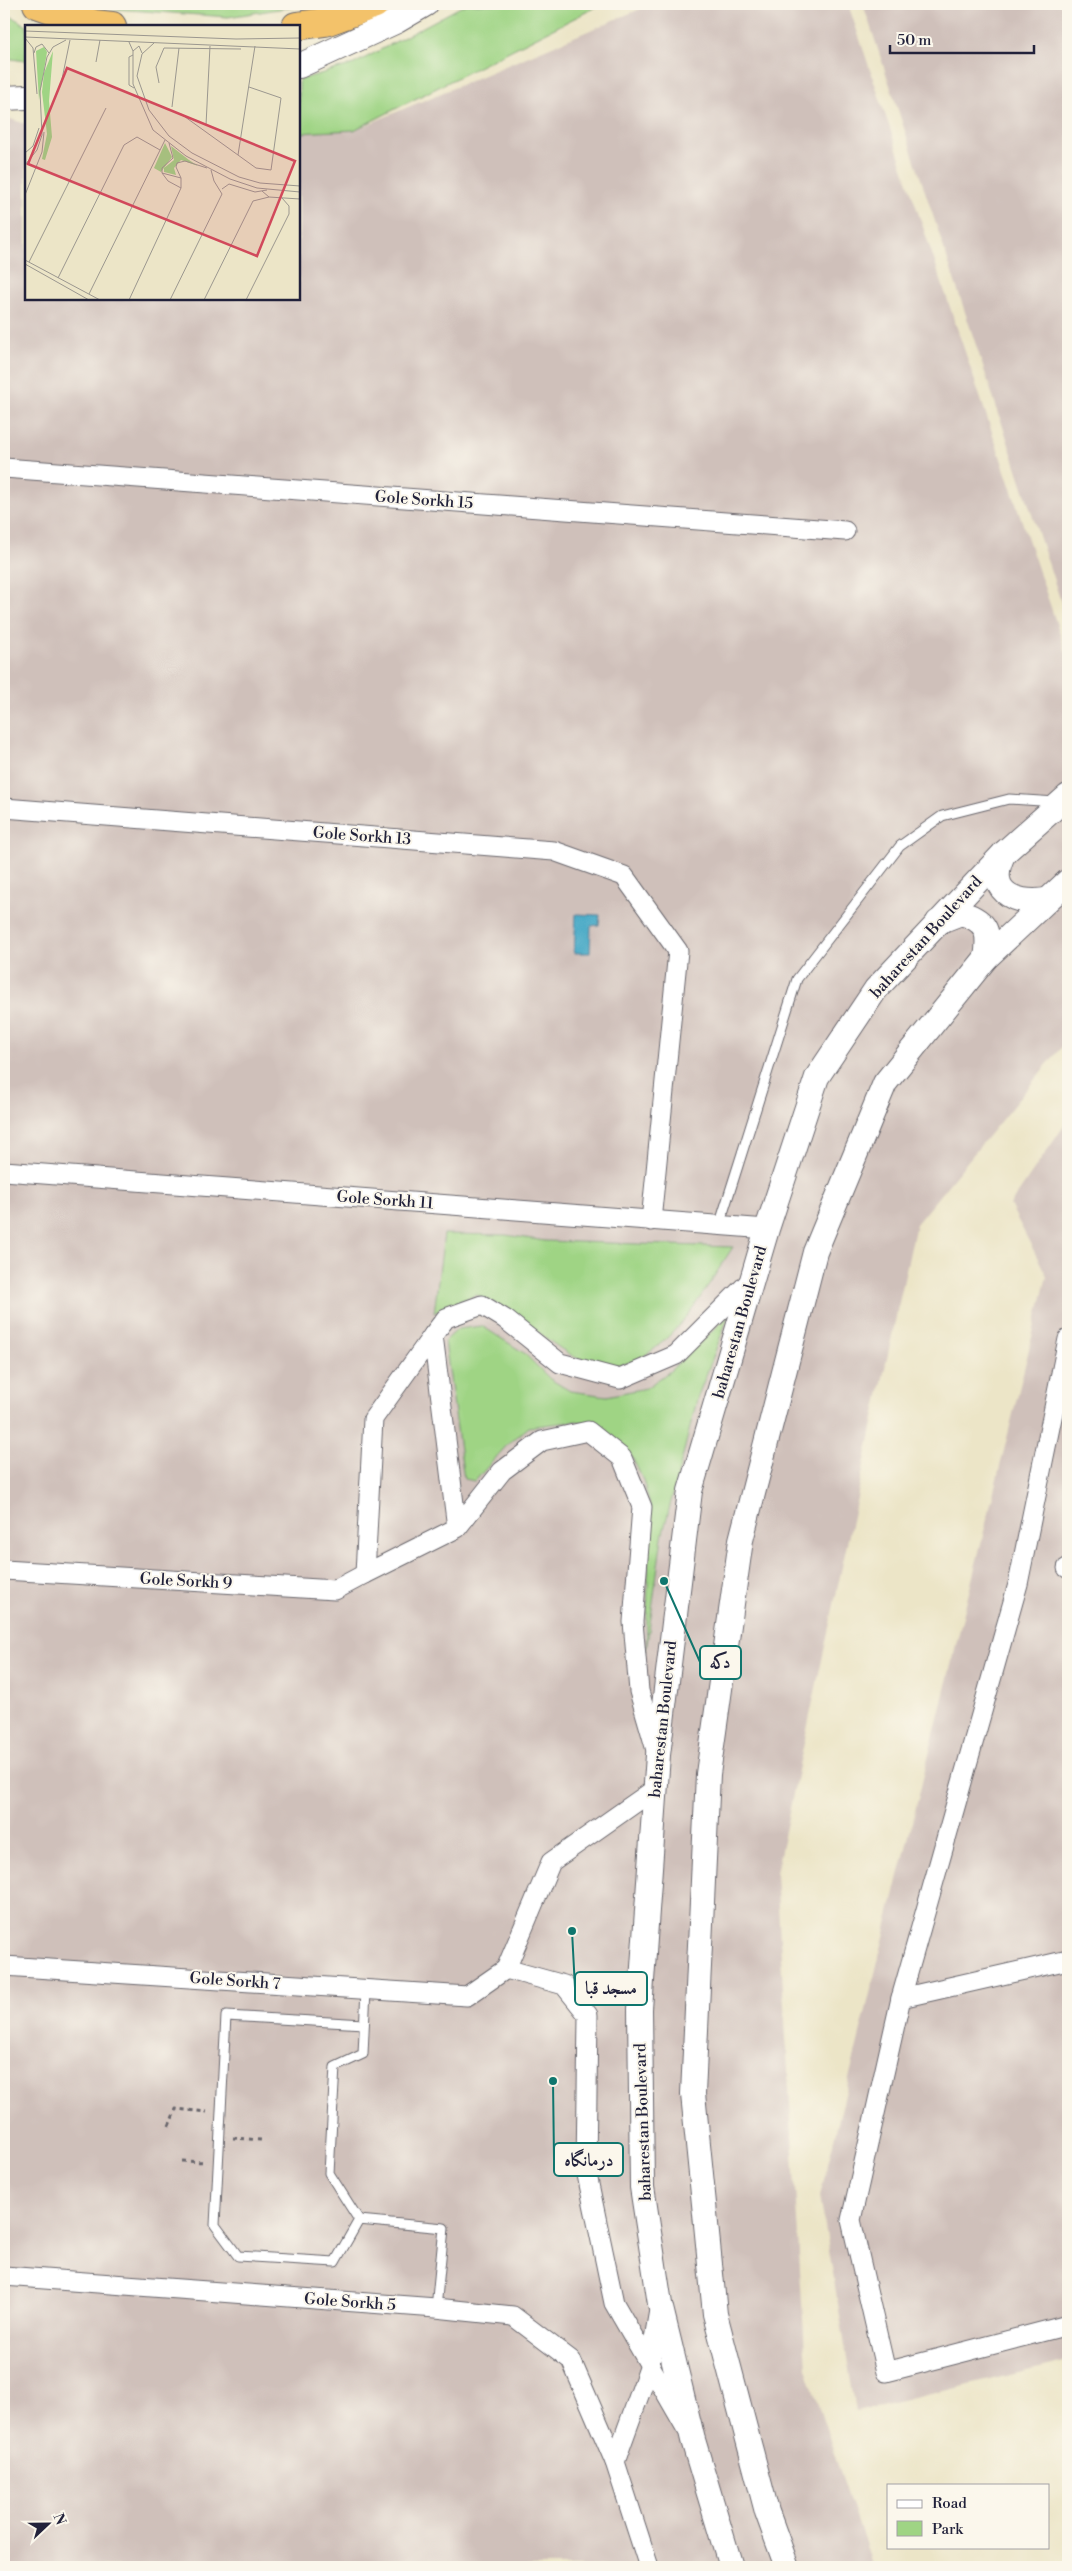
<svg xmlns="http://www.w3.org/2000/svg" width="1072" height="2571" viewBox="0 0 1072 2571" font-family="'Libre Bodoni',Amiri,serif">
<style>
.industrial{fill:#cfc0ba}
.green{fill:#9fd484;stroke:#607b60}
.water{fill:#47a9c6;stroke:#346680}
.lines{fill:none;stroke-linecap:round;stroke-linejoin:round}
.service-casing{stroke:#69666c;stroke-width:11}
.minor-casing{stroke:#69666c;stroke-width:21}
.tertiary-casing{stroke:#69666c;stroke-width:26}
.motorway-casing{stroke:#69666c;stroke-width:30}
.path{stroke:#69666c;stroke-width:3;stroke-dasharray:4 4;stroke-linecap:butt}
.service{stroke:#fff;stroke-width:9}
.minor{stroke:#fff;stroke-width:19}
.tertiary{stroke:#fff;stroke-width:24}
.motorway{stroke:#f3c26a;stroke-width:28}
.labels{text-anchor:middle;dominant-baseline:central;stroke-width:4;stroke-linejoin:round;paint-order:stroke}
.street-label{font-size:16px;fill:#22223b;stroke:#fbf7ec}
.inset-road{fill:none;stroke:#9b978f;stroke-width:1}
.view{fill:#d1495b;fill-opacity:0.15;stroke:#d1495b;stroke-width:2.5}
.inset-edge{fill:none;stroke:#22223b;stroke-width:2.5}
.leader{fill:none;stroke:#0f766e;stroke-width:2}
.callout-dot{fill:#0f766e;stroke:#fbf7ec;stroke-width:2}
.callout{fill:#fbf7ec;stroke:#0f766e;stroke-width:2}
.callout-label{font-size:18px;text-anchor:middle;font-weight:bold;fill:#22223b}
</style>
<rect width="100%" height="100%" fill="#fbf7ec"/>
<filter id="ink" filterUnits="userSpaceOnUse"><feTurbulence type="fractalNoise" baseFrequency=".02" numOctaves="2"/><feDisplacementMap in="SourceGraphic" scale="10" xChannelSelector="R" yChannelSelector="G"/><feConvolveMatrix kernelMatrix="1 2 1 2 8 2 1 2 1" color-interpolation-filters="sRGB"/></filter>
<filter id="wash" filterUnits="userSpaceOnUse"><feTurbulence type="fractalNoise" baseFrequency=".0096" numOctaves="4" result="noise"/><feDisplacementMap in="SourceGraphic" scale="20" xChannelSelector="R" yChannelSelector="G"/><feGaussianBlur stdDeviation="1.12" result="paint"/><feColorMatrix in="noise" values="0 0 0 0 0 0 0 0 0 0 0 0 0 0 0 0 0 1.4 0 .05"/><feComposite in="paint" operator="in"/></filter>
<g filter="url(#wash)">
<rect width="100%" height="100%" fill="#ece5c7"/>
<g class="industrial">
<path d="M652 4H848L1068 658V1039L916 1224 776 1873 806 2368 872 2567H4V117L26 124V299H299V133L354 130Z"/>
<path d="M863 4H1068V623Z"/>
<path d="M1068 1120V2361L856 2412 820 2196 1047 1276 1010 1205Z"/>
</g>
<g class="green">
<path d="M98 4H311L228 17 115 9Z"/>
<path d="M466 4H602L354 130 299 133V80L354 64Z"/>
<path d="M4 12 27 26 26 61 4 58Z"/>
<path d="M444 1234 506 1235 545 1241 733 1247C697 1301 646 1403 566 1352 536 1333 511 1308 477 1295L448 1305 434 1313Z"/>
<path d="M729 1315 698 1396 662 1537 646 1652 650 1505 643 1480 632 1457 596 1425 577 1421 529 1427 508 1444 475 1481 464 1479 445 1341 458 1329 482 1326 524 1353 550 1379 570 1391 607 1396 646 1388 670 1371Z"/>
</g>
<path class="water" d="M576 914 600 915 599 925 591 926 590 953H574Z"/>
</g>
<g filter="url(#ink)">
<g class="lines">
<defs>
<g id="service">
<path d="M719 1226 797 979 900 846 942 816 1009 799 1056 802"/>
<path d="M364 2024 226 2016 215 2225 238 2256 335 2262 359 2220 444 2228 436 2308"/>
<path d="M359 2220 329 2173 335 2067 363 2054 366 1989"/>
</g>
<g id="minor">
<path d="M4 468 845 531"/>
<path d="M4 808 554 851 624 876 678 951 651 1221"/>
<path d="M4 1171 767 1229"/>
<path d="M433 1335 446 1318 482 1305 505 1319 560 1363 620 1379 676 1355 752 1279"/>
<path d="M1068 1339 1018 1584 901 1998 851 2220 886 2372 1068 2325"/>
<path d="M457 1528 433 1335 373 1419 365 1574 457 1528 502 1471 542 1441 588 1431 622 1458 642 1507 633 1622 639 1691 656 1750"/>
<path d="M1067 1568H1068"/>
<path d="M4 1570 335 1590 365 1574"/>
<path d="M4 1966 467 1996 506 1969 551 1862 655 1789"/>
<path d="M506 1969 564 1985 588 2015 586 2170 614 2303 686 2428"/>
<path d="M901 1998 1068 1960"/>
<path d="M4 2276 436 2308 513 2316 571 2360 615 2462"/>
<path d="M649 2567 615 2462 649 2368 659 2310"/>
</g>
<g id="tertiary">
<path d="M299 66 397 21 426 4"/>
<path d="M4 98 26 97"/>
<path d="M1004 853C985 890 1012 905 1047 900"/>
<path d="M938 922 961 913C988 921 990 933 986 958"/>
<path d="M731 2567 693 2440 660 2304 642 2187 640 2009 658 1755 690 1491 767 1229 817 1077 876 989 1004 853 1068 796"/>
<path d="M787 2567 767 2512 715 2314 693 2094 708 1774 741 1540 815 1252 885 1083 986 958 1068 881"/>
</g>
<g id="motorway">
<path d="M37 4 94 24 112 26"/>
<path d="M296 26 325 22 375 4"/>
</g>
</defs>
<use href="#service" class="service-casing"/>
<use href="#minor" class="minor-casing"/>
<use href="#tertiary" class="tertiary-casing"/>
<use href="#motorway" class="motorway-casing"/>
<g class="path">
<path d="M169 2126 176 2109 207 2112"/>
<path d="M233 2138 262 2140"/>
<path d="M182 2161 206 2162"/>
</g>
<use href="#service" class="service"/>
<use href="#minor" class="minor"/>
<use href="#tertiary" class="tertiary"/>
<use href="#motorway" class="motorway"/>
</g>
</g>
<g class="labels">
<g class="street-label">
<text transform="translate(424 500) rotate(4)">Gole Sorkh 15</text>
<text transform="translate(362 836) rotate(4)">Gole Sorkh 13</text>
<text transform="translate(926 937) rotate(-48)">baharestan Boulevard</text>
<text transform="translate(385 1200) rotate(4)">Gole Sorkh 11</text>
<text transform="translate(740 1322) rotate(-74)">baharestan Boulevard</text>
<text transform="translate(186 1581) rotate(3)">Gole Sorkh 9</text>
<text transform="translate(663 1719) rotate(-84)">baharestan Boulevard</text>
<text transform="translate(235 1981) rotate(4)">Gole Sorkh 7</text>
<text transform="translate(643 2122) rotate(-92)">baharestan Boulevard</text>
<text transform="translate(350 2302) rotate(4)">Gole Sorkh 5</text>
</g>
</g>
<g transform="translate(25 25)">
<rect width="275" height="275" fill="#ece5c7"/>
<path d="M19 22 22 27 14 75 11 26ZM28 26 24 76 27 112 20 135 17 134 22 109 17 67 19 48ZM140 118 147 132 136 147 129 143ZM146 121 164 135 173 141 156 135 149 143 151 150 139 147V143L149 135Z" fill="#9fd484"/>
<path class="inset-road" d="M0 6 211 14 275 13M0 12 275 24M0 13 8 23 12 69M104 17 108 26V59L128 105 161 131 205 154 232 163 275 167M129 18 117 29 112 51 124 85 144 111 167 128 214 152 235 158 275 161M108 26 114 21 117 28M9 28 11 22 17 19 24 28M108 30 104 32V60L109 63M71 37 75 15M37 54 45 15M134 58 131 42 139 23 216 24M147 82 154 23M156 89 231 143 246 145 256 73 224 62M181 100 185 21M0 128 8 121 14 103M213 130 230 21M0 140 12 125 17 110 15 66 22 32 28 22 41 15M137 148V143L148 133 144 118M156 153 137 148 143 156 156 163V153L151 142 152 138 160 136 182 143M197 164 204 159 230 167 242 165M237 166 244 172 275 174M0 170 17 127 19 107M0 235 75 275M4 237 81 83M0 239 64 275M33 253 99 120 112 112 135 125M64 269 140 115M104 275 156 163M145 275 197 169 189 156 186 145M179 275 228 176 244 172M221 275 264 189V181L257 173"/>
<path class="view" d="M42 43 270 136 232 231 3 139Z"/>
<rect width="275" height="275" class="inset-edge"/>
</g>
<path class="leader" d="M664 1581L700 1662M572 1931L575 1988M553 2081L554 2159"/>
<g class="callout-dot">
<circle cx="664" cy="1581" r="5"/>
<circle cx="572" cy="1931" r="5"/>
<circle cx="553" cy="2081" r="5"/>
</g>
<g class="callout">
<rect x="700" y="1646" width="41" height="33" rx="5"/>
<rect x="575" y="1972" width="72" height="33" rx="5"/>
<rect x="554" y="2143" width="69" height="33" rx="5"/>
</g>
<g class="callout-label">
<text x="720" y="1668">دکه</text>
<text x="611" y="1994">مسجد قبا</text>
<text x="589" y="2166">درمانگاه</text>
</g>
<rect width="1072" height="2571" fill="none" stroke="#fbf7ec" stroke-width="20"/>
<rect x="887" y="2484" width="162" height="65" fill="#fbf7ec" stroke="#a4a2a5"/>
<rect x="897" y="2500" width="25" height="8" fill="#ffffff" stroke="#a4a2a5"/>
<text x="932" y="2508" font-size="15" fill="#22223b">Road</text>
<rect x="897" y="2521" width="25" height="15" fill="#9fd484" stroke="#a4a2a5"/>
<text x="932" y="2534" font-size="15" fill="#22223b">Park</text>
<g transform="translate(48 2524) rotate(68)" stroke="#fbf7ec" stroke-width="4" paint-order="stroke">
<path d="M0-4L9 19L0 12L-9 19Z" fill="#22223b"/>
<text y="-8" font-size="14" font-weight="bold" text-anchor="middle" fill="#22223b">N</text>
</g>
<path d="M890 45v8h144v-8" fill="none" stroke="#22223b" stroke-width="2.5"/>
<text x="897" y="45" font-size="15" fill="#22223b" stroke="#fbf7ec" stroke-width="4" paint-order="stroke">50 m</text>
</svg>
